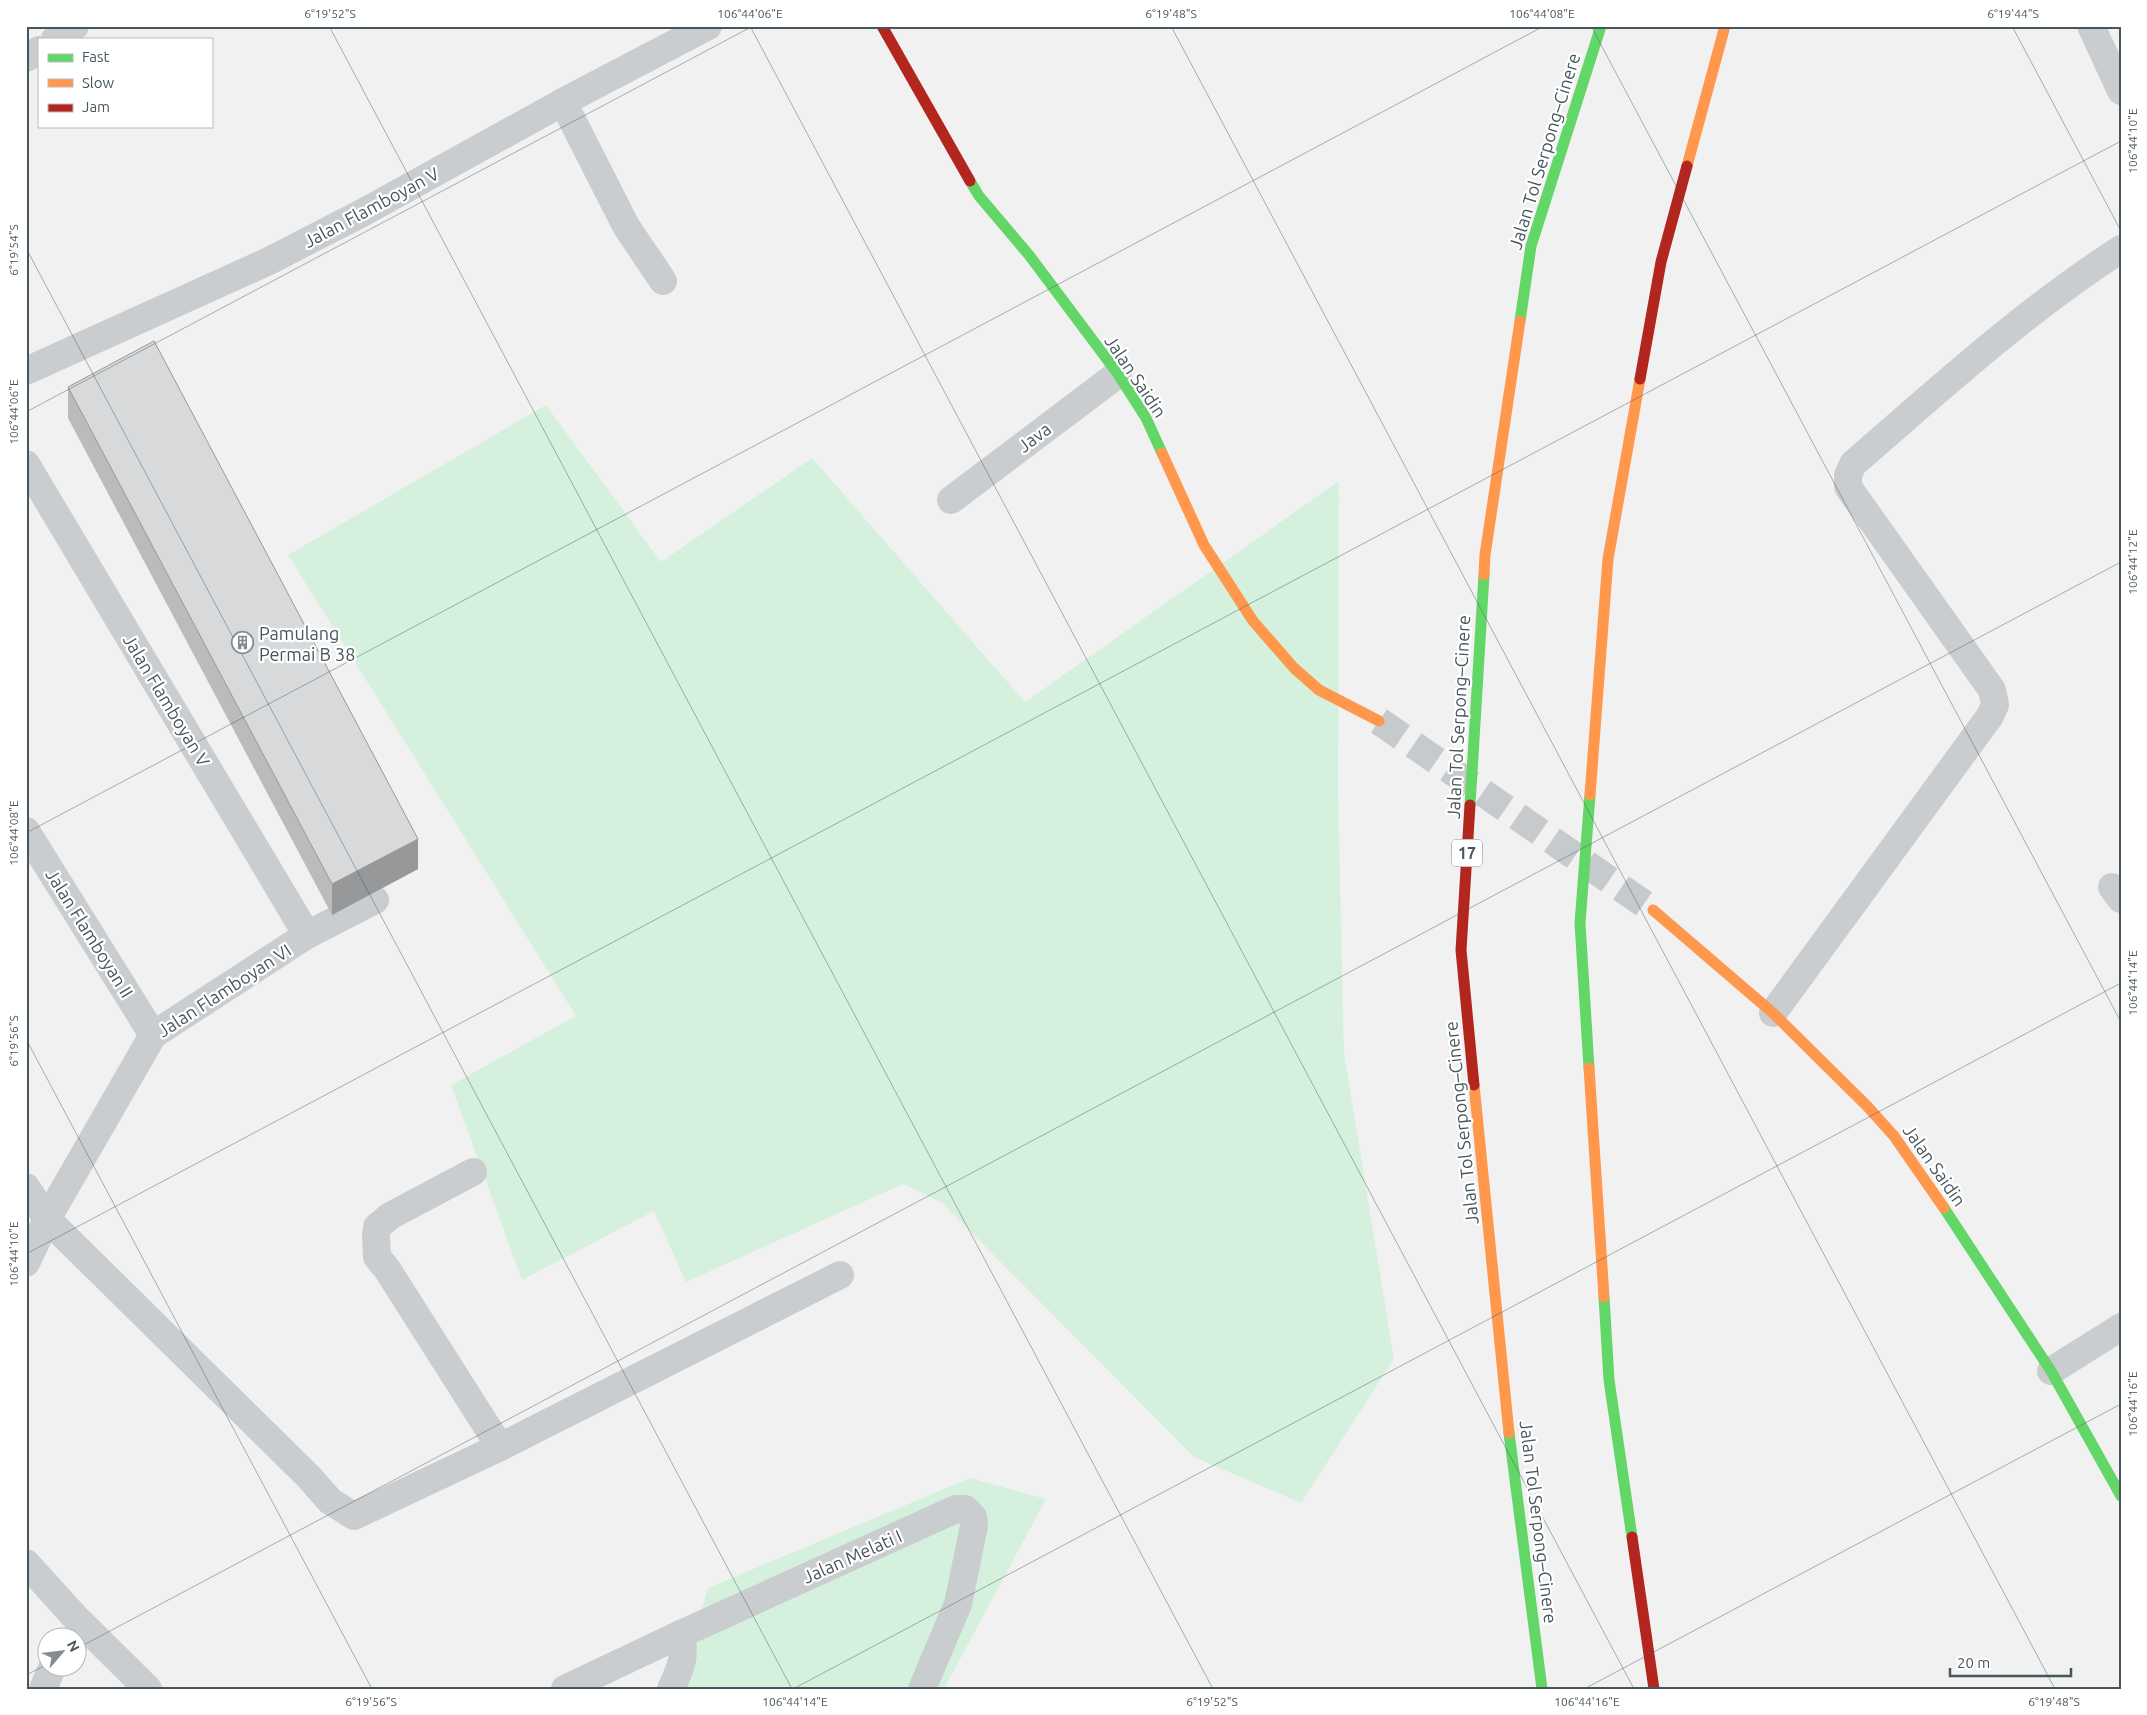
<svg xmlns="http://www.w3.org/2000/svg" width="2147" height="1715" viewBox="0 0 2147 1715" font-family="Ubuntu,sans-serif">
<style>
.green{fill:#d5f1dd}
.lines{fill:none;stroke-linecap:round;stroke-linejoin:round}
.secondary-tunnel{stroke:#c7cacc;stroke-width:28;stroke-dasharray:28 14;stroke-linecap:butt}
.street{stroke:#cacdcf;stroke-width:28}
.fast{stroke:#63d668;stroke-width:11}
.slow{stroke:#ff974d;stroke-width:11}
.jam{stroke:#b3261e;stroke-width:11}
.wall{fill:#babbbb}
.shaded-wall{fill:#979899}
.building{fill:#d8d9da;stroke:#979899}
.ticks{fill:none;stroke:#47565e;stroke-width:1;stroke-opacity:0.45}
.labels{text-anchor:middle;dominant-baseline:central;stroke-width:4.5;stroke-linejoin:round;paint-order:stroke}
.shield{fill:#fff;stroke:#7e898e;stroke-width:1}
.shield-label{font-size:16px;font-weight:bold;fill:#47565e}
.street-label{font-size:18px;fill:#47565e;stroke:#fff}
.poi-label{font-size:18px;fill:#47565e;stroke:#fff;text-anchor:start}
.neatline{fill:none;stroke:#47565e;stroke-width:2}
.ticks-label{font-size:12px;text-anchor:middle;fill:#47565e}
</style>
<rect width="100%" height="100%" fill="#f2f1f1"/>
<g class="green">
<path d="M546 405 661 562 812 458 1025 702 1339 481 1338 792 1344 1053 1394 1359 1301 1503 1194 1457 942 1203 903 1184 686 1282 654 1211 522 1280 451 1085 576 1016 288 555Z"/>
<path d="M970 1478 1046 1499 944 1689H678L708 1588Z"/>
</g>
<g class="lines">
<path class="secondary-tunnel" d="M1379 721 1653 910"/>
<g class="street">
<path d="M2091 26 2121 91"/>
<path d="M55 39 75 26"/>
<path d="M26 58 39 50"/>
<path d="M563 102 626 226 663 281"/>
<path d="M26 371 269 261 364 212 563 102 708 26"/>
<path d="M26 464 307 935"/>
<path d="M951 500 1118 374"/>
<path d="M26 831 153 1035"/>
<path d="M2112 887 2121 899"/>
<path d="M1773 1013 1990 716 1995 705 1992 690 1848 487V475L1853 464C1939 389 2025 311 2121 249"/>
<path d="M473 1172 390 1216 377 1227 376 1236 377 1257 387 1269 500 1447"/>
<path d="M26 1187 47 1219 309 1477 330 1501 354 1516 500 1447 840 1275"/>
<path d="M26 1263 47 1219 153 1035 307 935 375 900"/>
<path d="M2051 1371 2121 1327"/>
<path d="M26 1563 75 1617 148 1689"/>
<path d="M43 1689 52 1668"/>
<path d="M565 1689 681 1634 956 1509H965L973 1517 974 1526 958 1604 922 1689"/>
<path d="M671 1689C681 1667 686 1657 681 1634"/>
</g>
<g class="fast">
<path d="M970 181 979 196 1029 255 1118 374 1146 418 1162 453"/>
<path d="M1520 321 1531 246 1601 26"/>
<path d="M1470 805 1484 575"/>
<path d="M1589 1068 1580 923 1590 795"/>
<path d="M1944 1208 2051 1371 2121 1496"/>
<path d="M1604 1297 1609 1380 1632 1537"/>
<path d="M1509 1433 1542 1689"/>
</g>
<g class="slow">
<path d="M1687 166 1725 26"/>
<path d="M1162 453 1204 545 1253 621 1294 668 1319 690 1379 721"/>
<path d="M1484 575 1485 555 1520 321"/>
<path d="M1590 795 1608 559 1640 379"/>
<path d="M1653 910 1773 1013 1867 1106 1894 1136 1944 1208"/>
<path d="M1589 1068 1604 1297"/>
<path d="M1474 1085 1509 1433"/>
</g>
<g class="jam">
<path d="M882 26 970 181"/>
<path d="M1640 379 1661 262 1687 166"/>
<path d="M1470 805 1461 950 1474 1085"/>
<path d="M1632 1537 1654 1689"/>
</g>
</g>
<path class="wall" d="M68 387 418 869 332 915 68 418Z"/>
<path class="shaded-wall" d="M418 839V869L332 915V884Z"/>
<path class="building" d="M154 341 418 839 332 884 68 387Z"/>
<path class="ticks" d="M329 26 1213 1689M750 26 1634 1689M1171 26 2055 1689M1591 26 2121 1022M2012 26 2121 231M26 248 792 1689M26 412 753 26M26 833 1544 26M26 1039 372 1689M26 1254 2121 141M78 1648 2121 562M26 1675 48 1664M793 1689 2121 983M1584 1689 2121 1404"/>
<defs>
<symbol id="building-ring" viewBox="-11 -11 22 22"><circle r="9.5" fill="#fff" stroke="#838c91" stroke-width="1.5"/><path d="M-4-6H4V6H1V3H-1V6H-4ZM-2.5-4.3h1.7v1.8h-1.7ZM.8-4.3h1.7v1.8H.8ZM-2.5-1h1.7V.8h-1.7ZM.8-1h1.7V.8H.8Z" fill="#838c91"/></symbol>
</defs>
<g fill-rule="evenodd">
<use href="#building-ring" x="230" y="630" width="25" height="25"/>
</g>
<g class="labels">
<rect class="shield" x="1452" y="839.5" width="30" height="27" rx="4"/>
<g class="shield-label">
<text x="1467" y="853">17</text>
</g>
<g class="street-label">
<text transform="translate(1544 151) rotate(-73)">Jalan Tol Serpong–Cinere</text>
<text transform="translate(371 207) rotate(-28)">Jalan Flamboyan V</text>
<text transform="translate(1136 376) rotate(56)">Jalan Saidin</text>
<text transform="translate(1034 437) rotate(-37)">Java</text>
<text transform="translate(167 700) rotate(59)">Jalan Flamboyan V</text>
<text transform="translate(1458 717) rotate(-87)">Jalan Tol Serpong–Cinere</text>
<text transform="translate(90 933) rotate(58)">Jalan Flamboyan II</text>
<text transform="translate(224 990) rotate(-33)">Jalan Flamboyan VI</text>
<text transform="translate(1461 1123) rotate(-96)">Jalan Tol Serpong–Cinere</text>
<text transform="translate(1935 1165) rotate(55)">Jalan Saidin</text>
<text transform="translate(1539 1522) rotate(83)">Jalan Tol Serpong–Cinere</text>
<text transform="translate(852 1556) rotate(-24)">Jalan Melati I</text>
</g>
<g class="poi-label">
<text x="259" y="633">Pamulang<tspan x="259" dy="21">Permai B 38</tspan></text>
</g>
</g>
<rect width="2147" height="1715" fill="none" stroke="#ffffff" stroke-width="55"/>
<rect x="38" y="38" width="175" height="90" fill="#ffffff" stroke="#b5bbbf"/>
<rect x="48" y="54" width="25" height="8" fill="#63d668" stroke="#b5bbbf"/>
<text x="82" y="62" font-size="15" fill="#47565e">Fast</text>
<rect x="48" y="79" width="25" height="8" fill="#ff974d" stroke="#b5bbbf"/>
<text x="82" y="88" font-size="15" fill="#47565e">Slow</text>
<rect x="48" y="104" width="25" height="8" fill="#b3261e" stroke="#b5bbbf"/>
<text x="82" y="112" font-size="15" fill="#47565e">Jam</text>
<g transform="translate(62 1652) rotate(62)"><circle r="24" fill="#ffffff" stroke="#b5bbbf"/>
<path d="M0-4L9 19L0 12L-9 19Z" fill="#838c91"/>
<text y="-8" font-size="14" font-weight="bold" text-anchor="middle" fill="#47565e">N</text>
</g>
<path d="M1950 1668v8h121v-8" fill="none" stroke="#47565e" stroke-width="2.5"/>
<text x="1957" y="1668" font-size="15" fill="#47565e" stroke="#ffffff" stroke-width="4" paint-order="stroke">20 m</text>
<rect x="28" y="28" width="2092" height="1660" class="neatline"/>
<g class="ticks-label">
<text x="330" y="18">6°19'52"S</text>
<text x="750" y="18">106°44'06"E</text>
<text x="1171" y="18">6°19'48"S</text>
<text x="1542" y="18">106°44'08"E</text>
<text x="2013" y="18">6°19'44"S</text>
<text transform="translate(2133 141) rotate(-90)" y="4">106°44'10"E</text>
<text transform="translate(14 250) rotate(-90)" y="4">6°19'54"S</text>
<text transform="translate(14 412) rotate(-90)" y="4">106°44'06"E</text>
<text transform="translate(2133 562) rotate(-90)" y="4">106°44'12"E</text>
<text transform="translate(14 833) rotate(-90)" y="4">106°44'08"E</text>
<text transform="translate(2133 983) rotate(-90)" y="4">106°44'14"E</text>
<text transform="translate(14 1041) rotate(-90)" y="4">6°19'56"S</text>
<text transform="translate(14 1254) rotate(-90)" y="4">106°44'10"E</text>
<text transform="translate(2133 1404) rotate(-90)" y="4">106°44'16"E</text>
<text x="371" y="1706">6°19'56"S</text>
<text x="795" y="1706">106°44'14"E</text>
<text x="1212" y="1706">6°19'52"S</text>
<text x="1587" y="1706">106°44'16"E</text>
<text x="2054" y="1706">6°19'48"S</text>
</g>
</svg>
